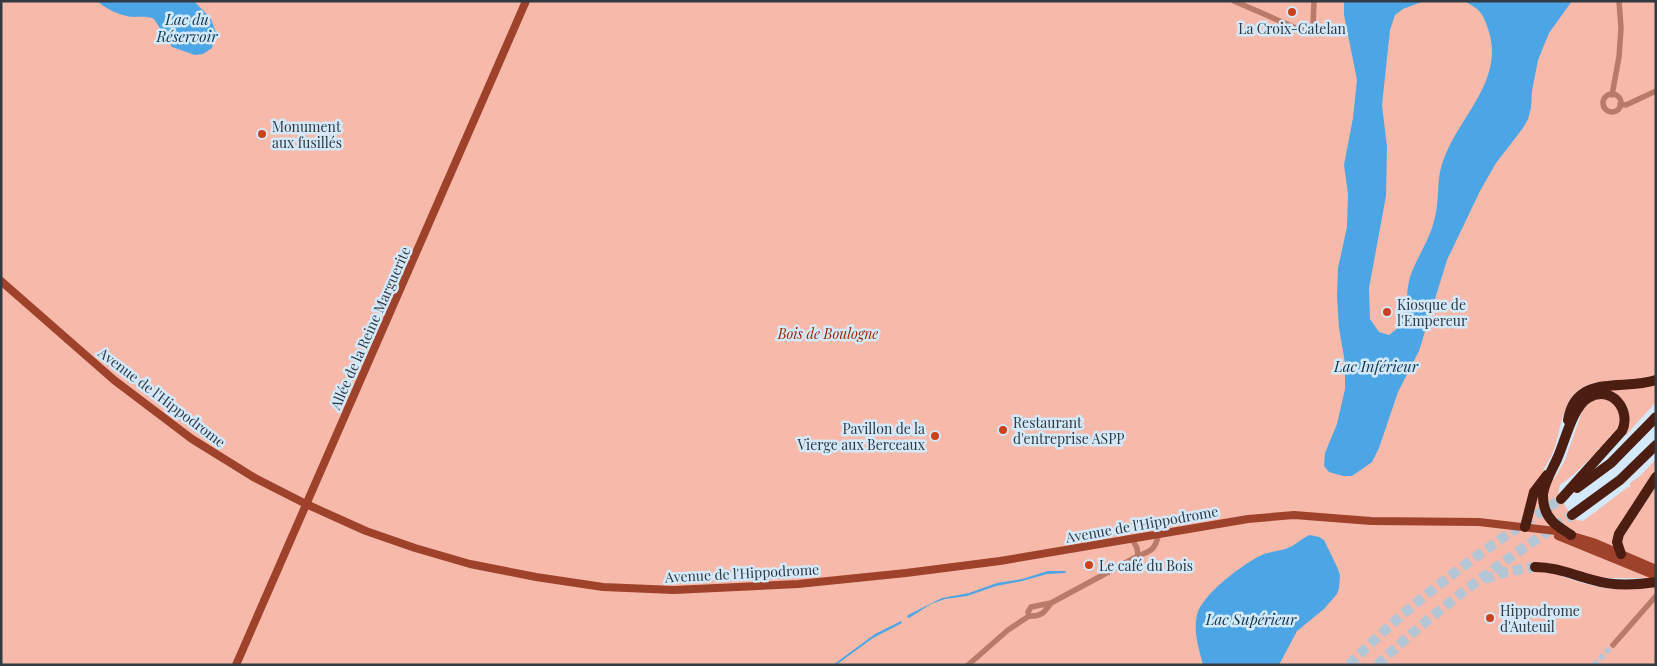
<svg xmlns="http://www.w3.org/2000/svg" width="1657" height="666" viewBox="0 0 1657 666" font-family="'Playfair Display',serif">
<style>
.green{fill:#f7b9a9;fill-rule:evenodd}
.water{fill:#4ca6e6}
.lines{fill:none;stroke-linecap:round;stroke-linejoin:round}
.street-tunnel{stroke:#b3c6d5;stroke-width:5.5;stroke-dasharray:5.5 3;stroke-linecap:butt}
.highway-tunnel{stroke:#b3c6d5;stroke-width:10;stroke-dasharray:10 5;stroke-linecap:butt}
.street{stroke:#ba7a6a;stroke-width:5.5}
.secondary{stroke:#9e422c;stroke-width:8}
.highway{stroke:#4c1d11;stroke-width:10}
.poi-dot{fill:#ca411c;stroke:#d4e9fa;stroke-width:2}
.labels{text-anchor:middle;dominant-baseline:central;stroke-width:5;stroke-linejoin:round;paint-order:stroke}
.poi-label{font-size:14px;fill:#313a40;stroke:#d4e9fa;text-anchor:start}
.street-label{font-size:14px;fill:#313a40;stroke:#d4e9fa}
.park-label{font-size:14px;font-style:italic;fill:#9a2602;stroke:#d4e9fa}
.water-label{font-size:15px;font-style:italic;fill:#103650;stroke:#d4e9fa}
</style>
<rect width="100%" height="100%" fill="#d4e9fa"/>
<g class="green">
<path d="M1 1H1656V375C1635 382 1612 378 1591 384 1563 391 1562 425 1555 447 1552 456 1547 463 1543 471L1554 479 1565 460 1583 409 1594 399H1607L1618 408 1621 423 1613 436H1609V440L1601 449 1598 448V451L1573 475 1560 485 1558 495 1574 519 1583 521 1628 487H1630V483L1640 476 1656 459V472L1651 479 1636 516 1656 487V665H1ZM1547 571 1608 578H1646L1647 580C1637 583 1626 588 1616 589 1599 590 1564 577 1547 571Z"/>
<path d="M1656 384V402L1626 435C1632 407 1630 407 1605 391Z"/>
</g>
<g class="water">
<path d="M97 1H194L211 19 216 33 212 48 203 54 195 55 172 47 154 19C148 16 141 17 134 17 120 16 108 10 97 1Z"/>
<path d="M1344 1H1424L1403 9 1395 15 1390 30 1382 105 1387 147 1386 196 1369 288 1370 319 1379 332 1389 335C1395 331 1398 328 1401 321 1408 307 1406 291 1410 277 1417 257 1429 241 1434 221 1439 205 1437 188 1440 172 1451 122 1505 86 1489 32 1483 13 1481 10 1464 1H1572L1549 33 1538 60 1532 91 1531 108 1528 119 1523 128 1496 163 1480 191 1447 260 1419 351 1398 392 1379 448 1372 462 1352 476H1343L1329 472 1324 466 1325 453 1337 424 1345 389V363L1339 328 1337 296 1338 268 1347 227 1348 194 1344 165 1353 118 1357 80 1344 15Z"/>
<path d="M1310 535 1319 537 1324 540 1338 569 1340 575 1339 588 1337 594 1324 609 1297 631 1279 665H1203C1199 649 1193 632 1197 615 1201 595 1245 562 1264 554 1273 551 1282 551 1290 547 1297 544 1302 538 1310 535Z"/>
<path d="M1048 571H1065L1066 573 1047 574 1022 581 996 586 967 596 945 599 931 604 909 618 907 617 908 615 942 598 969 593 997 583 1022 579Z"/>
<path d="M901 621 902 623 873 638 836 665H833L875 634Z"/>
</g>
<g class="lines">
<path class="street-tunnel" d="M1594 665 1613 645"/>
<g class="highway-tunnel">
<path d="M1484 579 1506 572 1535 567"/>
<path d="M1349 665C1412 600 1485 548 1561 499"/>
<path d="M1377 665C1437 608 1503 561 1572 515"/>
</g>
<g class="street">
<path d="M1234 1 1296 28 1307 31 1313 28 1314 1"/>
<circle cx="1612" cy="103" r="9"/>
<path d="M1612 95 1619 57 1621 28 1619 1"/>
<path d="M1620 104 1626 105 1656 91"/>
<path d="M1132 539 1137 548 1138 556"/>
<path d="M1051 603C1045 612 1041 617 1029 616L1028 612 1031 607 1051 603 1138 556C1152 551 1155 549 1159 534"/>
<path d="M1613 645 1656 596"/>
<path d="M968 665 1008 630 1029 616"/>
</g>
<g class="secondary">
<path d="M1 281 114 380 192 439 255 478 306 504 366 531 415 548 470 564 536 577 603 587 674 590 798 584 906 573 1000 561 1248 519 1294 515 1371 521 1479 522 1556 531 1593 542 1656 569"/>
<path d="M1558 536 1656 576"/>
<path d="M236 665 526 1"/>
</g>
<g class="highway">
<path d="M1568 420C1576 373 1622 391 1656 380"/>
<path d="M1577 488 1611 463 1656 417"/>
<path d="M1561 499 1622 431C1632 410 1611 384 1588 398 1572 408 1565 442 1557 459 1552 470 1545 481 1543 494 1543 498 1543 502 1544 505 1547 521 1559 527 1571 535"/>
<path d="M1572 515 1620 480 1656 445"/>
<path d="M1525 527 1534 492 1547 475"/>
<path d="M1621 554 1617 542 1619 534 1656 477"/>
<path d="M1535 567C1556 567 1573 575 1593 580 1612 586 1636 585 1656 582"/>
</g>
</g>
<g class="poi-dot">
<circle cx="1292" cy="12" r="5"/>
<circle cx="262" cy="134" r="5"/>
<circle cx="1387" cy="312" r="5"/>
<circle cx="1003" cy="430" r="5"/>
<circle cx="935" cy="436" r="5"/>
<circle cx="1089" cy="565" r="5"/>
<circle cx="1490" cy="618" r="5"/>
</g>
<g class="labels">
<g class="poi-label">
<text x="1292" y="28" text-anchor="middle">La Croix-Catelan</text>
<text x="272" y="126">Monument<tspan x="272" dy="16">aux fusillés</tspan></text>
<text x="1397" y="304">Kiosque de<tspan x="1397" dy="16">l'Empereur</tspan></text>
<text x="1013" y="422">Restaurant<tspan x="1013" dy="16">d'entreprise ASPP</tspan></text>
<text x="925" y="428" text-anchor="end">Pavillon de la<tspan x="925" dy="16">Vierge aux Berceaux</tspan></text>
<text x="1099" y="565">Le café du Bois</text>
<text x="1500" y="610">Hippodrome<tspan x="1500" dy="16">d'Auteuil</tspan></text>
</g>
<g class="street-label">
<text transform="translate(370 328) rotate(-66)">Allée de la Reine Marguerite</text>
<text transform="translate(162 397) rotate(37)">Avenue de l'Hippodrome</text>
<text transform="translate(1142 524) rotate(-10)">Avenue de l'Hippodrome</text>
<text transform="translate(742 573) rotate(-3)">Avenue de l'Hippodrome</text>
</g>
<g class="park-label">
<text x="828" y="333">Bois de Boulogne</text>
</g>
<g class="water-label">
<text x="187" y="19">Lac du<tspan x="187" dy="17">Réservoir</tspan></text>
<text x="1376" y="366">Lac Inférieur</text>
<text x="1251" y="619">Lac Supérieur</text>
</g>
</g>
<rect width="1657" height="666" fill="none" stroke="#313a40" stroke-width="5"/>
</svg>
